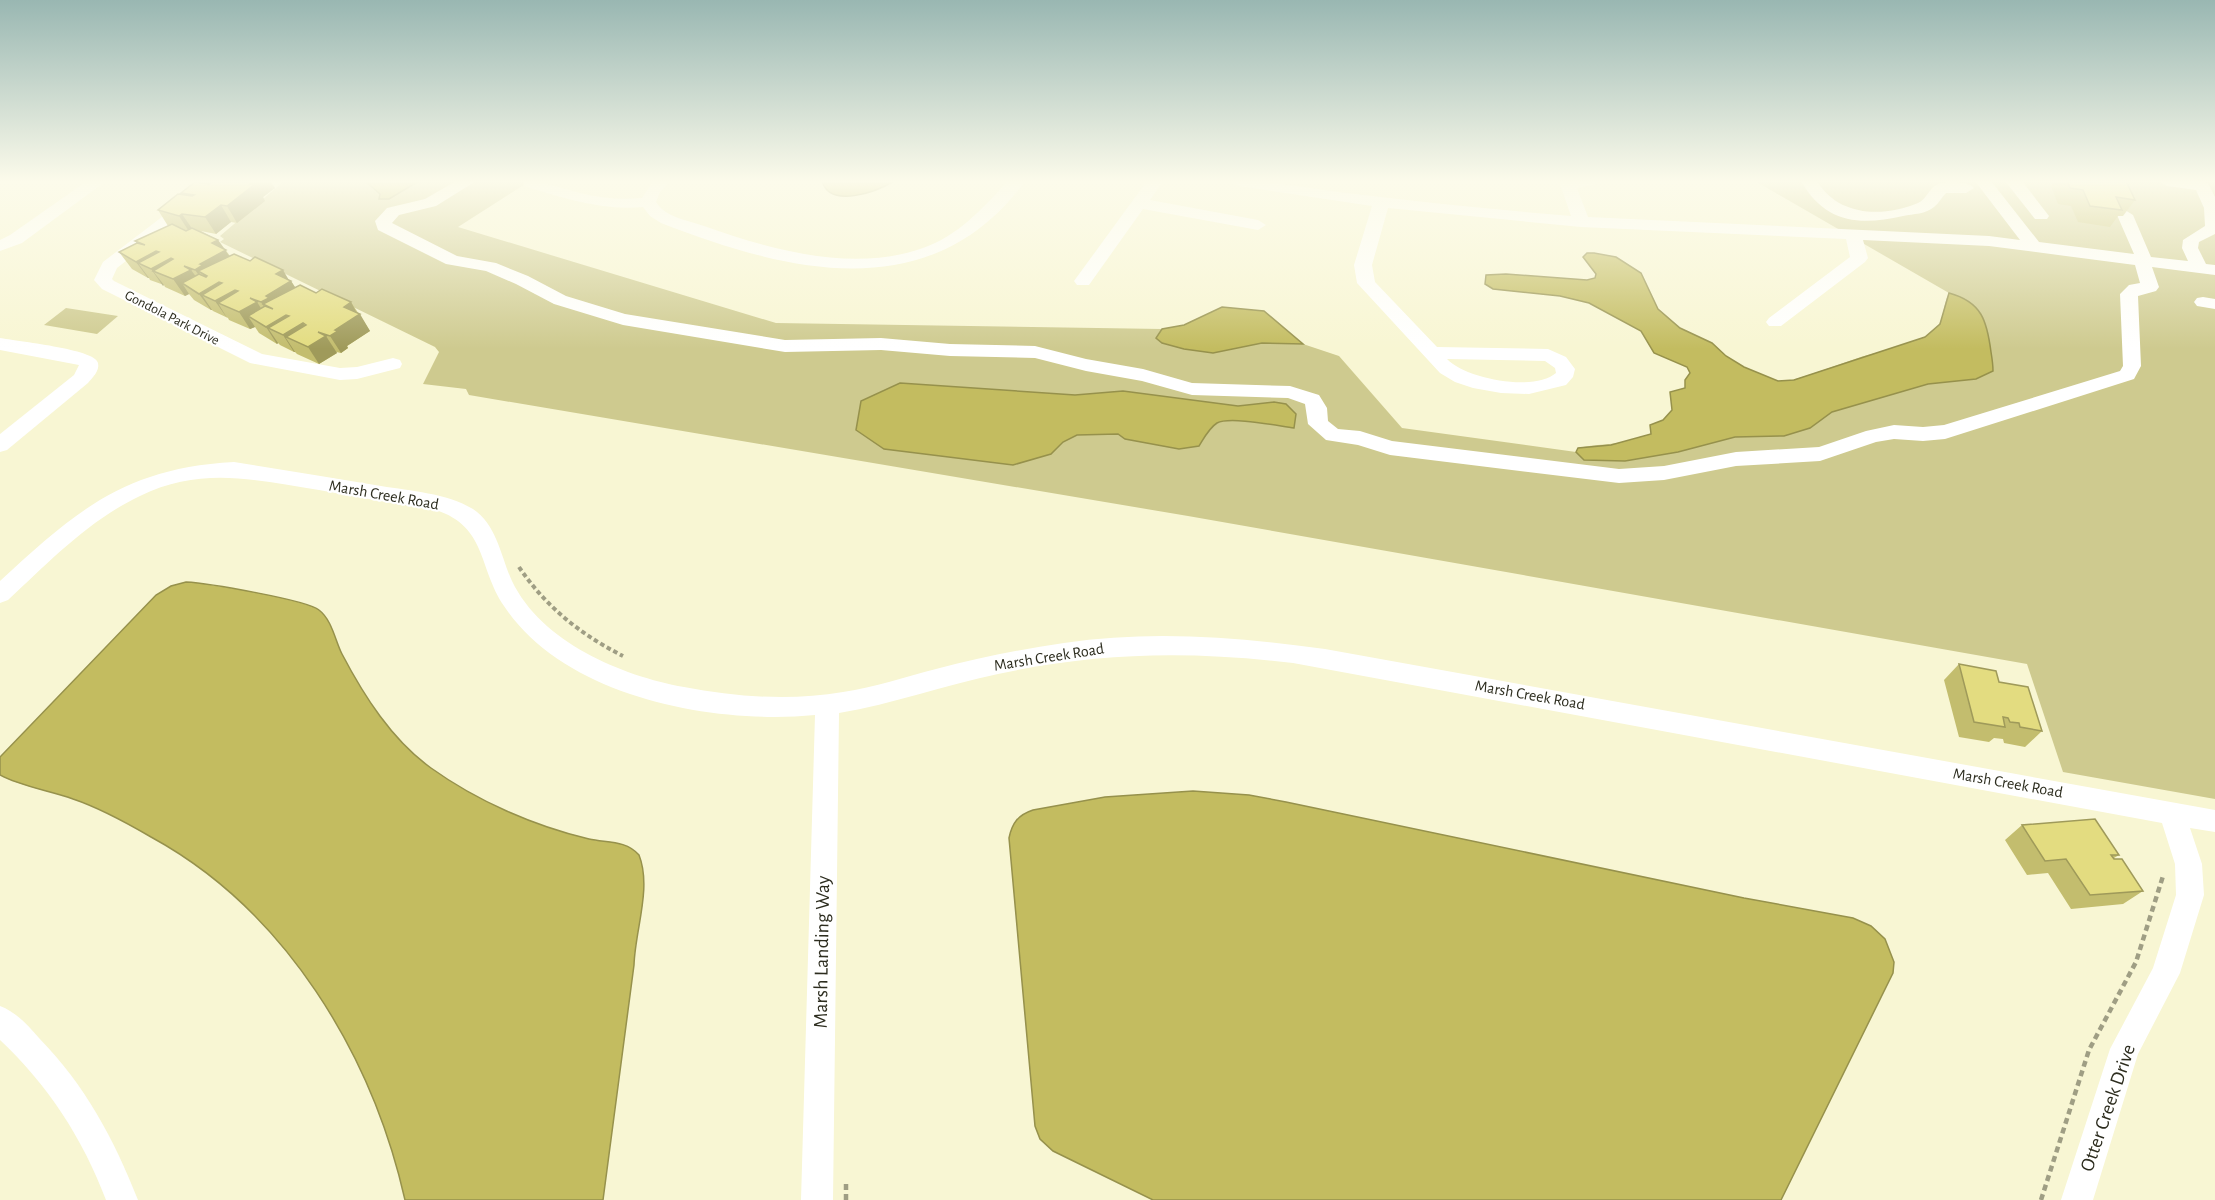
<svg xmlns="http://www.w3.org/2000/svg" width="2215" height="1200" viewBox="0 0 2215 1200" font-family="'Alegreya Sans',sans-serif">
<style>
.green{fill:#ceca8f}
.water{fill:#c3bc60;stroke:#96914c;stroke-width:1.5}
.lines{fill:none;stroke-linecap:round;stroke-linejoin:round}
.path-far1{stroke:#9f9e84;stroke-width:4;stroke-dasharray:4.5 3;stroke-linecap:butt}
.path{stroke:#9f9e84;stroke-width:4.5;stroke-dasharray:6 4;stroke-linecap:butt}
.minor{fill:#fff;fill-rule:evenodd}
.wall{fill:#c3bd6e}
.shaded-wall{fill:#9f9a5a}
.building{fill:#e3dc80;stroke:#9f9a5a;stroke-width:1.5}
.labels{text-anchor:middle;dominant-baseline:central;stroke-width:4.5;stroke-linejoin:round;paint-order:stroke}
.far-street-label{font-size:14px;fill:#2d2d1f;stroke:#fff}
.street-label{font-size:16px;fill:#2d2d1f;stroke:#fff}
.near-street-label{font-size:20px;fill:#2d2d1f;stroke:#fff}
</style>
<rect width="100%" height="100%" fill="#f8f6d3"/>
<g class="green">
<path d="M530 181 458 227 776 323 1162 329 1184 325 1222 307 1264 311 1303 344 1339 356 1402 428 1576 452 1578 448C1595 444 1614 445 1632 440 1684 424 1733 399 1785 382 1810 375 1834 366 1858 358 1881 350 1912 348 1932 333 1945 323 1942 306 1949 293L1755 181H2215V799L2063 772 2027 664 1188 516 469 395 466 389 423 384 439 352 435 347 220 242 224 239 220 236 283 182Z"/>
<path d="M66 308 118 316 97 334 44 325Z"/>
</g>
<g class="water">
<path d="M365 181H419L389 199H379L380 194Z"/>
<path d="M822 181H894C876 192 830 209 822 181Z"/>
<path d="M1594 253 1616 257 1641 273 1658 309 1680 328 1712 343 1726 356 1744 367 1778 381 1794 380 1925 337 1940 324 1949 293C1982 302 1987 321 1991 352 1992 358 1993 364 1993 371L1976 379 1928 384 1832 412 1810 428 1784 436 1735 437 1678 452 1625 461 1584 460 1576 452 1578 448 1611 445 1651 434 1650 425 1663 420 1672 410 1670 392 1685 388V380L1690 373 1687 367 1654 353 1641 331 1589 303 1560 296 1493 289 1485 284 1486 275 1506 274 1587 280 1595 278 1596 274 1583 257 1587 253Z"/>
<path d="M1222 307 1264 311 1303 344 1262 343 1213 353 1184 349 1162 343 1156 338 1162 329 1184 325Z"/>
<path d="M900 383 1075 395 1123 391 1238 406 1274 402 1286 404 1296 414 1294 428C1278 426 1230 416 1217 423 1209 428 1204 438 1199 446L1179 449 1125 439 1118 434 1077 435 1063 442 1051 454 1013 465 884 449 856 430 861 401Z"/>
<path d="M186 582C207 583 307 600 319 610 332 620 335 640 342 654 364 696 392 740 431 768 477 801 534 826 589 839 607 843 626 840 639 855 652 888 635 930 634 965L603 1200H405C372 1054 285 910 151 837 127 823 100 808 73 799 51 791 19 786 0 775V757L156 595 171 586Z"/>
<path d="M1193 791 1249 795 1286 802 1744 898 1853 918 1871 926 1885 939 1894 962 1893 973 1781 1200H1153L1053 1151 1040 1139 1035 1126 1009 838C1012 823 1018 815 1033 810L1105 797Z"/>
</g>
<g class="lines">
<path class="path-far1" d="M519 567C546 607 580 634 623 656"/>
<g class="path">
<path d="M846 1184V1200"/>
<path d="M2041 1200 2089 1050 2136 962 2163 876"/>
</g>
<g class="minor">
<path d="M87 181H106L22 243 0 251V240L10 235Z"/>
<path d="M209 181H227L117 268 112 279 114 281 262 354 340 368 357 367 393 358 400 360 402 364 400 368 357 379 340 380 250 363 102 289 94 280 103 262Z"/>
<path d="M456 181H476L436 206 399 215 392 223 457 256 496 263 528 276 566 296 625 314 785 340 881 338 950 344 1035 346 1086 359 1143 369 1192 383 1290 386 1319 395 1327 408 1328 421 1338 429 1360 431 1392 441 1619 469 1664 466 1736 452 1819 447 1866 431 1894 425 1923 427 1944 425 2120 371 2123 366 2120 294 2129 285 2140 283 2135 265 1989 246 1863 240 1868 258 1865 262 1781 326H1769L1766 322 1769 318 1850 257 1846 239 1581 227 1388 208 1372 265 1375 282 1437 347 1548 349 1566 357 1575 369 1573 377 1566 385 1529 394 1501 393 1473 388 1455 382 1440 373 1357 283 1354 265 1372 206 1239 186 1231 181C1275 181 1312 189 1355 194 1427 203 1499 210 1571 216L1559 181H1598L1596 184 1577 188 1588 217 1989 236 2020 240 1975 181H1991L2039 242 2134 254 2117 215 2125 210 2133 215 2151 257 2188 261 2182 248 2183 240 2205 226 2204 208 2196 190 2167 186 2159 181H2202L2208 183 2215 197V234L2199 242 2198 248 2206 264 2215 265V275L2152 267 2159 287 2156 291 2138 296 2141 366 2134 379 1945 439 1923 441 1894 439 1876 442 1820 461 1736 466 1664 480 1619 483 1390 455 1358 445 1326 440 1308 424 1305 404 1288 398 1192 395 1142 381 1086 371 1035 358 950 356 881 350 785 352 623 325 554 304 516 284 486 271 446 264 378 230 375 221 387 208 425 199ZM1447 359 1545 361 1555 368 1556 373C1534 392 1466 379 1447 359Z"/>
<path d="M523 181C543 181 560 188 580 193 600 198 621 200 642 198L653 181H670L660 192 656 202C666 218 688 220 704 226 771 250 853 273 923 248 958 236 983 208 1008 181H1025C932 309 787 272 661 223L650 216 643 207C602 211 563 198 524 186Z"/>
<path d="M1147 181H1163L1150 200 1258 220 1266 225 1258 230 1143 209 1089 285H1077L1074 281Z"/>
<path d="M1801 181H1817C1838 216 1882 218 1918 203 1927 199 1929 188 1938 184 1947 181 1968 181 1974 188L1966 193H1946C1942 197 1939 203 1934 207 1926 214 1913 214 1903 216 1859 226 1825 223 1801 181Z"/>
<path d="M2005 181H2022L2049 216 2047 219H2035Z"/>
<path d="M2203 297 2215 299V309L2197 306 2194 302 2197 298Z"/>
<path d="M0 338C15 341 96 349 98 363 100 371 92 378 88 383L7 450 0 452V434L74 375 79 365 0 350Z"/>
<path d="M234 462C283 470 332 478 381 486 411 491 446 493 473 509 497 525 501 557 512 581 541 642 622 676 684 687 736 697 791 701 843 692 875 687 905 677 936 669 978 658 1021 649 1064 643 1151 630 1238 637 1325 649L2215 810V832L2190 828 2202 864 2204 895 2180 973 2138 1054 2093 1200H2061L2110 1049 2153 968 2176 895 2175 864 2162 823 1293 663C1189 651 1101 652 998 674 945 685 893 704 839 713L833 1200H801L815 715C713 725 564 697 504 606 478 567 487 527 436 510 397 504 358 497 319 490 254 480 202 466 140 496 89 520 49 562 8 600L0 603V581C77 510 125 468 234 462Z"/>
<path d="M0 1006C16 1012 28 1025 39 1038 85 1085 114 1139 138 1200H106C83 1139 48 1085 0 1040Z"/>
</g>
</g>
<g class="wall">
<path d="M199 181H270L275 188 263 197 265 201 237 223 231 222 216 234 201 231 218 240 230 256 289 280 291 281 295 287 351 302 370 331 347 346 348 348 341 353 336 352 337 353 319 364 297 354 295 352H294L280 345 278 343 277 344 259 333 255 327 250 329 229 320 228 318 213 311 212 310H211L194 300 189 294 185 296 165 287 164 285 150 280 149 278H148L132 269 119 252 137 243 135 241 168 226 158 210 182 195 181 193 200 183Z"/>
<path d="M2054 181H2126L2135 200 2123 216H2118L2110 227 2078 222 2071 206 2058 204 2051 186Z"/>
<path d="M1959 664 1999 682 2042 731 2025 747 2004 743 2003 739 1994 738 1989 742 1959 737 1944 680Z"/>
<path d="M2022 825 2119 855 2114 858 2143 891 2123 904 2071 909 2048 873 2027 875 2005 840Z"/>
</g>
<g class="shaded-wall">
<path d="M253 181H270L275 188 263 197 265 201 237 223 227 206Z"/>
<path d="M221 205 231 222 216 234 205 217Z"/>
<path d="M182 214 193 230 190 233 179 216Z"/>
<path d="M218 240 237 267 207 276 198 271 208 286H207L195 270 200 264 212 243Z"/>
<path d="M156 251 164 262 171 258 182 275 191 270 203 286 182 283 189 294 185 296 173 279 153 271 164 285 163 286 151 269 138 263 149 278H148L136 262Z"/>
<path d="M283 270 290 282 291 281 302 298 273 309 263 304 272 319 261 302 266 296 276 274Z"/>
<path d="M219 282 228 294 235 290 247 307 218 303 227 318 215 301 202 295 212 310H211L199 294Z"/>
<path d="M257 302 268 319 248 316 255 327 250 329 239 312Z"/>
<path d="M351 302 358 315 360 314 370 331 347 346 348 348 341 353 330 336 335 330 344 307Z"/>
<path d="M286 315 295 328 303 323 314 340 287 338H286L295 352H294L283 335 268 328 278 343 277 344 266 327Z"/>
<path d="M326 336 337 353 319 364 308 347Z"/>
</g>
<g class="building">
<path d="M206 181H253L250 184H255L227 206 221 205 205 217 182 214 179 216 158 210 178 194 192 196 194 195 181 193 195 182 209 184 211 182Z"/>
<path d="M2067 181H2126L2135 200 2116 197 2122 210 2090 206 2083 190 2070 188Z"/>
<path d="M172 224 186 231 192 228 218 240 212 243 226 250 200 264 203 265 195 270 184 266 191 270 173 279 153 271 173 259 171 258 151 269 138 263 159 252 156 251 136 262 119 252 137 243 145 245 135 241Z"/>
<path d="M234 254 250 261 255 257 283 270 276 274 291 281 266 296 269 298 261 302 250 298 257 302 239 312 218 303 238 291 235 290 215 301 202 295 222 283 219 282 199 294 182 283 199 274 206 277 207 276 198 271Z"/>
<path d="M300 285 316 293 322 289 351 302 344 307 360 314 335 330 338 331 330 336 318 332 326 336 308 347 286 337 306 325 303 323 283 335 268 328 289 316 286 315 266 327 248 316 265 306 273 309 263 304Z"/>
<path d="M1959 664 1996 671 1999 682 2028 687 2042 731 2020 727 2019 723 2010 722 2008 718 2003 717 2005 727 1974 722Z"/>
<path d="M2095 819 2119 855H2111L2114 859H2122L2143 891 2090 895 2066 859 2045 861 2022 825Z"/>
</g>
<linearGradient id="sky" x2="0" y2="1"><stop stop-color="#99b7b2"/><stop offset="0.52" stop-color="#fcfbeb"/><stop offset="1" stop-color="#fcfbeb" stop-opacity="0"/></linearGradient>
<rect width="2215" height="349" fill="url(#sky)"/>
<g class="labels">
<g class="far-street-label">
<text transform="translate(172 318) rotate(27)">Gondola Park Drive</text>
</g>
<g class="street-label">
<text transform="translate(384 495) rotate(10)">Marsh Creek Road</text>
<text transform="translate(1049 657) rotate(-9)">Marsh Creek Road</text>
<text transform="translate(1530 695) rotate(10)">Marsh Creek Road</text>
<text transform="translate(2008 783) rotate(10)">Marsh Creek Road</text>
</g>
<g class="near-street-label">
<text transform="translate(822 952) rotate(-89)">Marsh Landing Way</text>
<text transform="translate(2108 1108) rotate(-71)">Otter Creek Drive</text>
</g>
</g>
</svg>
